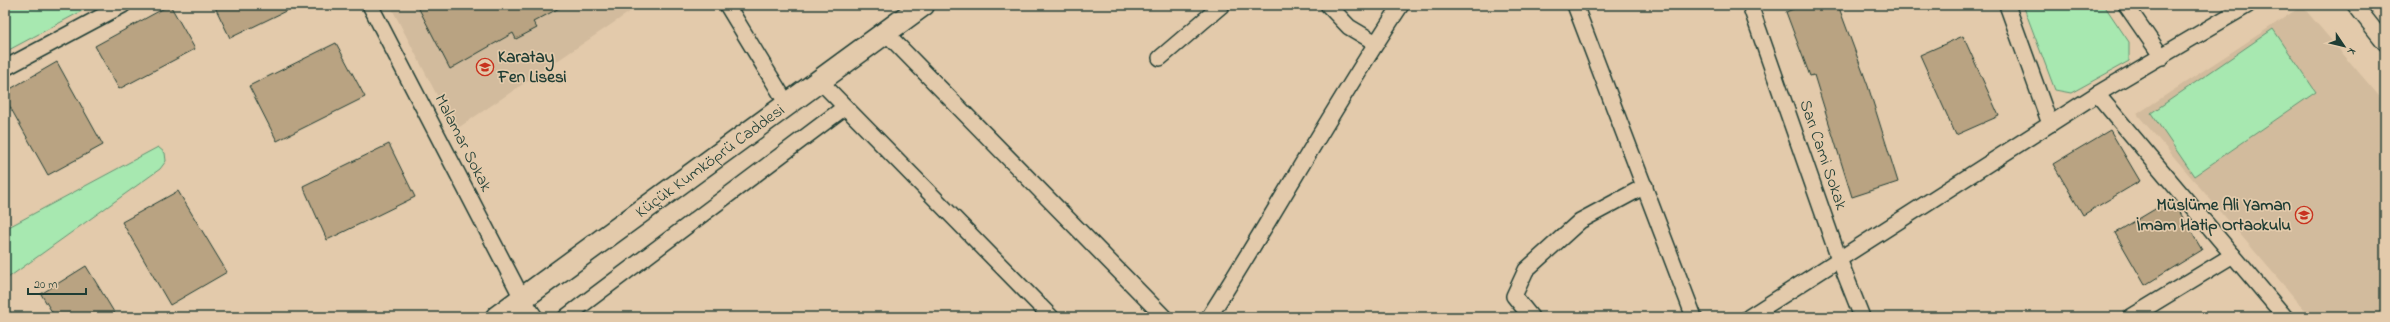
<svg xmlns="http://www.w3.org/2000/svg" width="2390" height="322" viewBox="0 0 2390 322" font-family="'Indie Flower',sans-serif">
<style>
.built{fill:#d2bb9d}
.green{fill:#a7e8b0;stroke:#639272}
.building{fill:#b9a382;stroke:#1f3d34}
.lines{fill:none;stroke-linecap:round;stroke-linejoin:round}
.street-casing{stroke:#1f3d34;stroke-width:18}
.secondary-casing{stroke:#1f3d34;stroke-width:25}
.street{stroke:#e3caab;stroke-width:15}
.secondary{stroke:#e3caab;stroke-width:22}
.labels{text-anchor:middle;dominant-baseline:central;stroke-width:3.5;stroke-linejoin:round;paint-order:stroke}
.poi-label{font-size:17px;font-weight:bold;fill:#1f3d34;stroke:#e3caab;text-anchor:start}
.street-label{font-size:17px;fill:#1f3d34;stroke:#e3caab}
</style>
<rect width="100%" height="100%" fill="#e3caab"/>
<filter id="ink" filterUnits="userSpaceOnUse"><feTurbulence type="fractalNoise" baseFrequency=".025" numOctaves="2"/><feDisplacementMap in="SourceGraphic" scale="8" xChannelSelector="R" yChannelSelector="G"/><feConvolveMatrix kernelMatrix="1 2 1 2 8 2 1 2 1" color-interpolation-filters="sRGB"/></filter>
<g filter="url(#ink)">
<g class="built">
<path d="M390 5H640L455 130Z"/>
<path d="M2302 6 2385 103V317H2311L2137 114Z"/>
</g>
<g class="green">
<path d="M5 5H93L5 52Z"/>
<path d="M2023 5H2104L2129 42V61L2071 93 2055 90Z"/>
<path d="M2273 29 2316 92 2194 176 2151 113Z"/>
<path d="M158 147 165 153 166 161 160 169 5 280V229Z"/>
</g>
<g class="building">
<path d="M170 5 195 49 119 89 95 46Z"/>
<path d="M214 5H298L230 38Z"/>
<path d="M417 5H565L533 22 537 28 516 39 513 33 450 69Z"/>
<path d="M1803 5H1838L1868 86 1898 182 1852 197 1814 75 1810 76 1786 12Z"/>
<path d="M1963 36 1999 116 1956 135 1920 55Z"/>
<path d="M336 43 365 97 277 141 249 86Z"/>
<path d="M57 62 103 145 48 175 5 98V92Z"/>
<path d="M2110 130 2140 181 2083 215 2053 164Z"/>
<path d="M389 144 415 197 327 240 303 186Z"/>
<path d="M178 191 227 272 170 305 122 222Z"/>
<path d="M2172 199 2202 250 2145 285 2115 233Z"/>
<path d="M86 266 117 317H55L41 294Z"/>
</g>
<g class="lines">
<defs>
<g id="street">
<path d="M370 5 522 298 535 317"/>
<path d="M727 5 787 104"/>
<path d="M1328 5 1349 27 1376 43"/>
<path d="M1575 5 1694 317"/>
<path d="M1750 5 1839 259 1862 317"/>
<path d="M2007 5 2050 124"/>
<path d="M2126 5 2162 57"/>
<path d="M2355 5 2385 43"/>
<path d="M885 32 1164 317"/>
<path d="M1160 58 1222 5"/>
<path d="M5 68 123 5"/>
<path d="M819 80 1051 317"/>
<path d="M2097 94 2285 317"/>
<path d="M566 317 845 107"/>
<path d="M1209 317C1275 214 1333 107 1401 5"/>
<path d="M1531 317 1514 296 1526 270 1580 221 1645 186"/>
<path d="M1749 317 2097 94 2248 5"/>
<path d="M2131 317 2233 255"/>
</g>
<g id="secondary">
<path id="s1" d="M497 317 923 5"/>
</g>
</defs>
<use href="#street" class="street-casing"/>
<use href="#secondary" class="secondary-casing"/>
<use href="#street" class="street"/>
<use href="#secondary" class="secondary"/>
</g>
</g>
<defs>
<symbol id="school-ring" viewBox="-11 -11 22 22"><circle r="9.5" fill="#e3caab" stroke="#c8321e" stroke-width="1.5"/><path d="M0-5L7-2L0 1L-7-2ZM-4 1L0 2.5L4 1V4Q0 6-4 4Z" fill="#c8321e"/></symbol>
</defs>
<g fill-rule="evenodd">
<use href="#school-ring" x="475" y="57" width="20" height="20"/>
<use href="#school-ring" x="2294" y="205" width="20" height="20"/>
</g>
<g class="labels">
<g class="poi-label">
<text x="498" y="57">Karatay<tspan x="498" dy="20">Fen Lisesi</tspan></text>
<text x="2291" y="205" text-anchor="end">Müslüme Ali Yaman<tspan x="2291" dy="20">İmam Hatip Ortaokulu</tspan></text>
</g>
<g class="street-label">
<text transform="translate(463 143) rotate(63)">Malamar Sokak</text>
<text transform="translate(1823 155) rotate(71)">Sarı Cami Sokak</text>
<text stroke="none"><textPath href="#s1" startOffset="264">Küçük Kumköprü Caddesi</textPath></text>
</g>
</g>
<rect width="2390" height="322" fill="none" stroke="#e3caab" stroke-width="20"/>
<rect x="10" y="10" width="2370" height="302" fill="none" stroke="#1f3d34" stroke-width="1.5" filter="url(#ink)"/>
<g transform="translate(2344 46) rotate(125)" stroke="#e3caab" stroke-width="3" paint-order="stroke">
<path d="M0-3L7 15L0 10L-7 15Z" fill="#1f3d34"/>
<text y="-6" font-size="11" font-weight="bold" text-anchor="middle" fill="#1f3d34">K</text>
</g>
<path d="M28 288v6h58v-6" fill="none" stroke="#1f3d34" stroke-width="2"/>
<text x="34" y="288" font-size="12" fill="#1f3d34" stroke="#e3caab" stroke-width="3" paint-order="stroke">20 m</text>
</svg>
